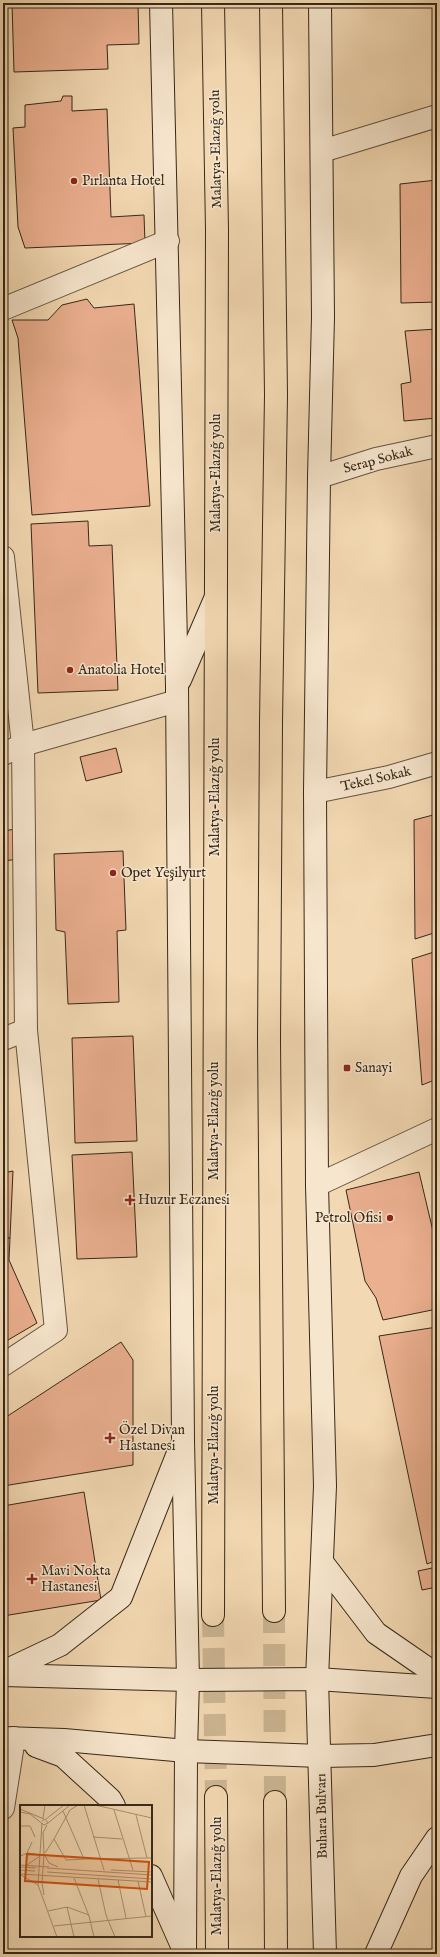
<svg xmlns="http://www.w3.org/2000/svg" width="440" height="1957" viewBox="0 0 440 1957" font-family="'IM FELL English',serif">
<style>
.building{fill:#ebb090;stroke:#352819}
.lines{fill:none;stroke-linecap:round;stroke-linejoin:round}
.highway-tunnel{stroke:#cdb694;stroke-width:22;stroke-dasharray:22 11;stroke-linecap:butt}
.street-casing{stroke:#645440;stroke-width:24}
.secondary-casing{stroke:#352819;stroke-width:24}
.highway-casing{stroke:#352819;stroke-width:24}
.street{stroke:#f7e6ce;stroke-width:22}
.secondary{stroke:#f7e6ce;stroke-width:22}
.highway{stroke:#f3d9b3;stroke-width:22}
.poi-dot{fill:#8f2418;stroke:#f7e6ce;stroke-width:1.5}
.labels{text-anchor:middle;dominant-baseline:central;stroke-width:3;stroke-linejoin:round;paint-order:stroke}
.street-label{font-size:14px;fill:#352819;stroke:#f7e6ce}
.poi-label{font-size:14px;fill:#352819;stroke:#f7e6ce;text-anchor:start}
.inset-road{fill:none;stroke:#a79275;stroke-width:1}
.view{fill:#cd520e;fill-opacity:0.15;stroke:#cd520e;stroke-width:2}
.inset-edge{fill:none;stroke:#352819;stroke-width:2}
</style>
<rect width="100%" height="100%" fill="#f3d9b3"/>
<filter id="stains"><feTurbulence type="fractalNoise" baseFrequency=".005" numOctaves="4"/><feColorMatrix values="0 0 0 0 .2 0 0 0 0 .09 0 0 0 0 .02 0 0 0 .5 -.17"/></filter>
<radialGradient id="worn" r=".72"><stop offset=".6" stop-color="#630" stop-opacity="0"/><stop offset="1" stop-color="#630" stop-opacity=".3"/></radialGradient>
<g class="building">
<path d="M12 3H138L139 44 107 45 108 69 14 72Z"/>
<path d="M63 96H72V111L107 109 111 217 144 215 145 243 25 248 18 227 13 128 25 127V105L61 101Z"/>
<path d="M437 180V302L401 303 400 184Z"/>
<path d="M87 299 94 308 134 304 150 506 32 515 18 338 12 320H48L62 305Z"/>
<path d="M437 329V418L404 421 401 384 411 382 405 331Z"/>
<path d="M88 521 89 546 112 545 118 690 38 693 31 524Z"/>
<path d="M116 748 122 772 86 781 80 757Z"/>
<path d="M437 814V932L415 939 414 820Z"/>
<path d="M16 829 19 859 3 861V831Z"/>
<path d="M123 851 126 930 117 931 119 1002 68 1004 65 932 56 930 54 854Z"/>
<path d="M437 951V1079L422 1085 412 959Z"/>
<path d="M133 1036 137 1141 75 1143 72 1038Z"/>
<path d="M132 1152 137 1257 77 1259 72 1155Z"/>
<path d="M13 1171 10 1238 3 1239V1173Z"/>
<path d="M419 1172 437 1248V1309L383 1320 376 1298 365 1281 346 1190Z"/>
<path d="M10 1238 9 1260 37 1323 3 1343V1239Z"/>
<path d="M437 1327V1560L427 1564 379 1336Z"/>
<path d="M121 1342 133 1360V1465L3 1486V1419Z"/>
<path d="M84 1492 101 1600 3 1616V1506Z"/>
<path d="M437 1567V1587L422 1590 418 1571Z"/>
</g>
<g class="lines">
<g class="highway-tunnel">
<path d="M274 1611 275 1802"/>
<path d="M213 1615 216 1797"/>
</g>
<defs>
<g id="street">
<path d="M322 151 437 116"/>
<path d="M3 309 168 241"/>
<path d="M319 477 376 459 437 446"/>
<path d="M3 557 23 745 26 1030 3 1039"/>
<path d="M3 754 23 745 177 701"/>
<path d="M315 792 389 777 437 763"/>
<path d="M317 1185 437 1129"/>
<path d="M3 1365 56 1330 26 1030"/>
<path d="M3 1808 14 1738"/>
</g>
<g id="secondary">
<path d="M161 3 177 686 183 1440 188 1680 186 1751 185 1954"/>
<path d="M320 3 323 317 319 477 315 792 317 1185 325 1486 317 1679 325 1954"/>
<path d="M180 680 215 599"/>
<path d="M322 1562 376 1633 437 1675"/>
<path d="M3 1672 60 1645 121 1597 180 1448"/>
<path d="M3 1675 188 1680 317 1679 437 1687"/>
<path d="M3 1738 64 1740 186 1751 320 1756 374 1755 437 1745"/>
<path d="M36 1746 63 1756 110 1799 114 1806"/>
<path d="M151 1876 182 1946"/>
<path d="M376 1954 411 1876 437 1838"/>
</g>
<g id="highway">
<path d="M213 3 217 230 213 1615"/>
<path d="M271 3 276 395 271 722 269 1040 274 1611"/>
<path d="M216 1797 217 1954"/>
<path d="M275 1802 276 1954"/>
</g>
</defs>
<use href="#street" class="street-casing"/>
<use href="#secondary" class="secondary-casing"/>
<use href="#highway" class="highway-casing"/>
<use href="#street" class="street"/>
<use href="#secondary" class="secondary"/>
<use href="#highway" class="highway"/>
</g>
<g class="poi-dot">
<circle cx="74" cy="181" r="4"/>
<circle cx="70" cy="670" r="4"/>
<circle cx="113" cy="873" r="4"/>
<rect x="343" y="1064" width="8" height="8" rx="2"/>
<path d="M128 1194h4v4h4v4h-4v4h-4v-4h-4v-4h4z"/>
<circle cx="390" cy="1218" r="4"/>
<path d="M108 1432h4v4h4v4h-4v4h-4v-4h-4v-4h4z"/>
<path d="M30 1573h4v4h4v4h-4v4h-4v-4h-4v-4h4z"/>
</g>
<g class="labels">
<g class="street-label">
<text transform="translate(216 149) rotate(-91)">Malatya-Elazığ yolu</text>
<text transform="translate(378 460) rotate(-15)">Serap Sokak</text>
<text transform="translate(216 473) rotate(-90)">Malatya-Elazığ yolu</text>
<text transform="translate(376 779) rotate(-13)">Tekel Sokak</text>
<text transform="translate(215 797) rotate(-90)">Malatya-Elazığ yolu</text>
<text transform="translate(214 1121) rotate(-90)">Malatya-Elazığ yolu</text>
<text transform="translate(214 1445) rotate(-90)">Malatya-Elazığ yolu</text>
<text transform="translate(322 1816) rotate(-91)">Buhara Bulvarı</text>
<text transform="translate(217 1876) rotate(-90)">Malatya-Elazığ yolu</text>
</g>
<g class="poi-label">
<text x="82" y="181">Pırlanta Hotel</text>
<text x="78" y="670">Anatolia Hotel</text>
<text x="121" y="873">Opet Yeşilyurt</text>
<text x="355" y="1068">Sanayi</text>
<text x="138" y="1200">Huzur Eczanesi</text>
<text x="382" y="1218" text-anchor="end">Petrol Ofisi</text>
<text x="119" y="1430">Özel Divan<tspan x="119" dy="16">Hastanesi</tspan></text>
<text x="41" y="1571">Mavi Nokta<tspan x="41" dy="16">Hastanesi</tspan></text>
</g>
</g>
<g transform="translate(20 1805)">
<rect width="132" height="132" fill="#f3d9b3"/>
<path class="inset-road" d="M58 0 50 5 34 34 46 55 64 54M64 0 84 65M75 0 132 13M0 4 24 14M94 5 113 65M43 6 64 54 127 53M0 7 10 9 24 20 28 18 25 14 22 16M116 10 127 53H132M23 13 25 0M26 14 44 0M22 18 18 80 37 132M28 18 50 0M27 20 23 28 24 49 29 58 38 62M0 21H10L15 32M73 32 102 34M7 48 12 37M25 48 34 34M0 51 8 48 20 50M0 60 29 62M7 60 20 51M0 62 16 63M27 63 132 70M0 65 15 66M91 65 132 67M27 67 132 74M0 69 132 77M1 70 18 80M54 73 69 111 74 132M78 74 86 110 95 132M98 75 106 113M118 76 126 112M24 90 22 78 24 49M47 102 54 132M28 106 47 102 69 110M34 121 132 111"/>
<path class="view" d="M7 49 129 57 127 84 5 76Z"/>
<rect width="132" height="132" class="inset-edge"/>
</g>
<rect width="440" height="1957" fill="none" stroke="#f3d9b3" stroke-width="16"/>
<rect x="4" y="4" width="432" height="1949" fill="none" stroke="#352819" stroke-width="2"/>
<rect x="8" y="8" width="424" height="1941" fill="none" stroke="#352819"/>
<rect width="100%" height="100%" filter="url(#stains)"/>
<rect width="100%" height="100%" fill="url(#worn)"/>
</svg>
